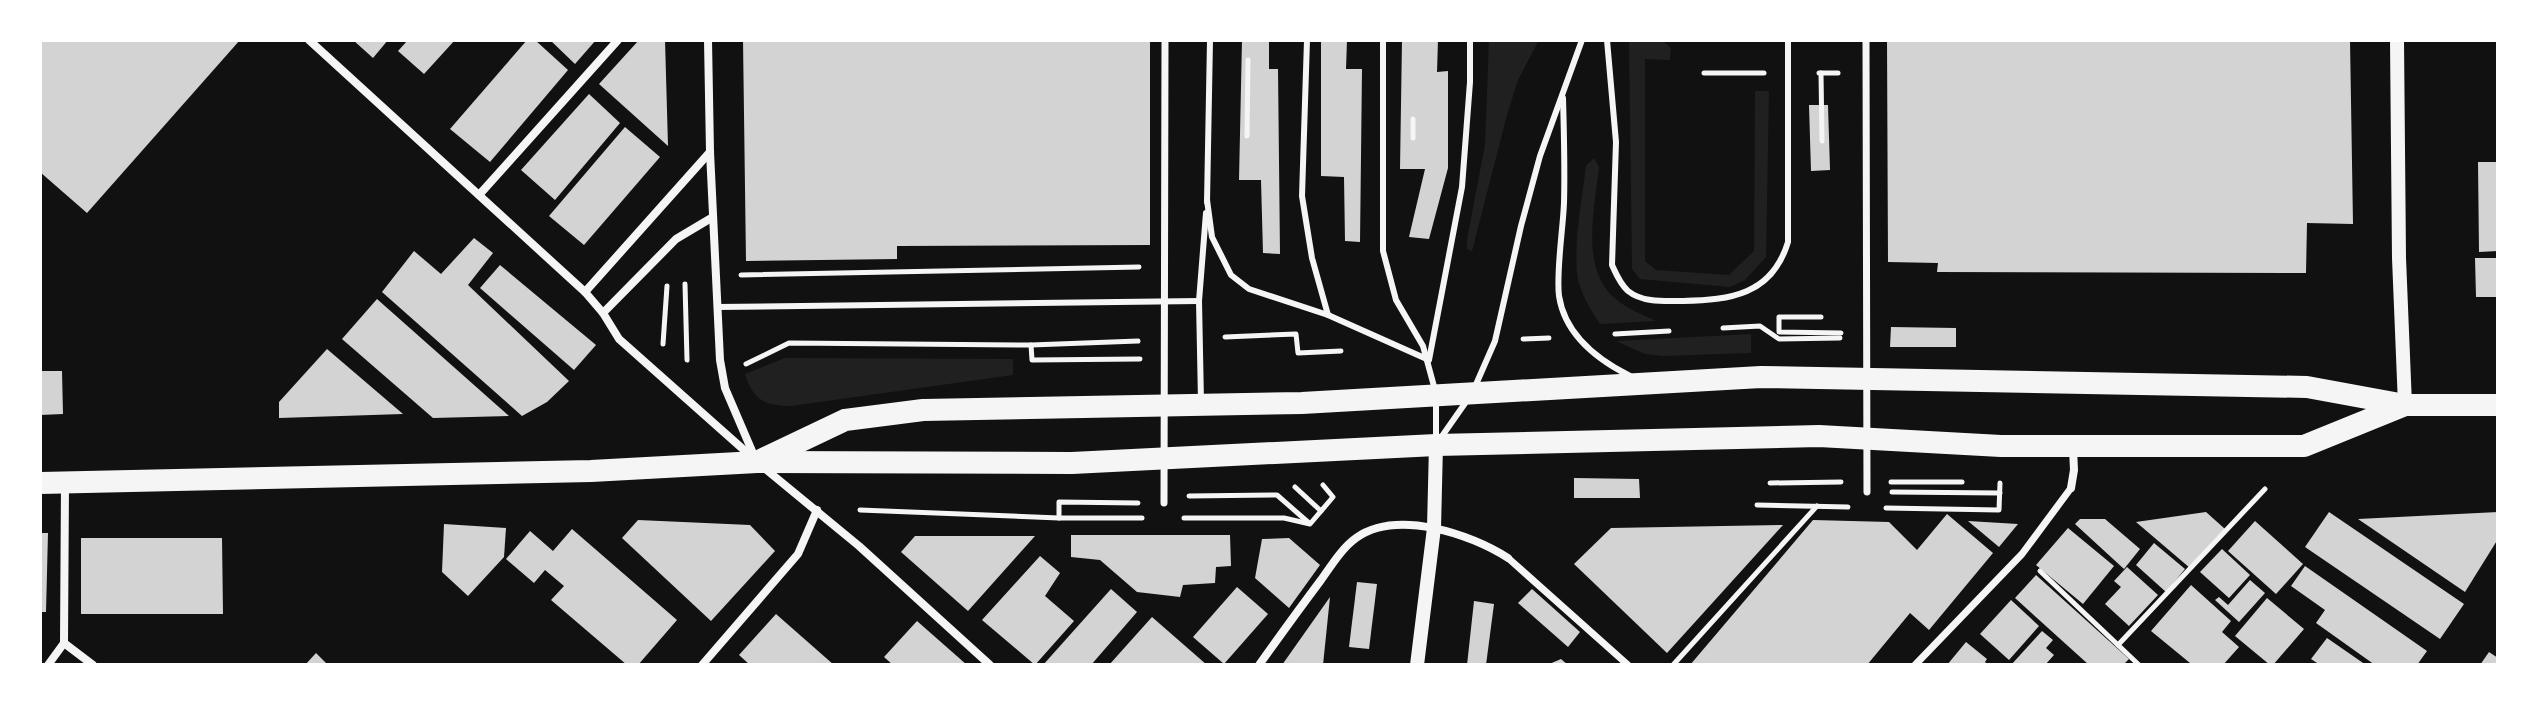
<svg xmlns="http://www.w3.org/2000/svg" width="2538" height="705" viewBox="0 0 2538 705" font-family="'Titillium Web',sans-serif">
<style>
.green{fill:#202020}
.building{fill:#d3d3d3}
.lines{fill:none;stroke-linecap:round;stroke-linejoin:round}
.path{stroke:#f5f5f5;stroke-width:5}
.service{stroke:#f5f5f5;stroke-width:6}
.pedestrian{stroke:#f5f5f5;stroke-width:7}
.minor{stroke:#f5f5f5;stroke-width:8}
.tertiary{stroke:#f5f5f5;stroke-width:14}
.trunk{stroke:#f5f5f5;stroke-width:22}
</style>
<rect width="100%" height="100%" fill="#111"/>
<g class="green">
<path d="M1489 40H1539L1518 80 1507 115 1472 251 1467 249V239L1485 145Z"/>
<path d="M1629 40H1662L1671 48 1670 60 1645 59V261L1656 270 1729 275 1754 251 1755 91H1769L1766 257 1745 280 1730 287 1640 279 1632 269Z"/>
<path d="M1594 158 1599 167C1595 208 1579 271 1617 300 1628 309 1643 315 1656 321L1600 324C1590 309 1579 291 1577 273 1574 238 1582 201 1586 166Z"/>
<path d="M1751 334V353L1662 356 1645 354 1616 341Z"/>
<path d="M785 358 1013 359V375L791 406C765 406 753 400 745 374Z"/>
</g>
<g class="building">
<path d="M40 40H240L87 213 40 172Z"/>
<path d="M353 40H388L373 58Z"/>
<path d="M408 40H455L424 74 398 51Z"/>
<path d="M527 40H535L568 70 490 162 450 129Z"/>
<path d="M550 40H596L575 64Z"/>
<path d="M639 40H665L668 146 599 84Z"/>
<path d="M743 40H1150V245L897 246V259L746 261Z"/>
<path d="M1242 40H1269V69H1278L1280 254 1263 253 1261 180H1239Z"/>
<path d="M1321 40H1347L1346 69H1362L1360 242 1345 241 1344 177 1321 176Z"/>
<path d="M1402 40H1438L1437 72 1448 71V168L1429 239 1409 237 1425 169H1400Z"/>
<path d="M1887 40H2350L2353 224 2307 223 2306 273 1937 272 1938 263 1888 262Z"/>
<path d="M589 94 620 123 555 200 521 170Z"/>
<path d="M1809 105H1828L1830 170 1811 171Z"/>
<path d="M625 127 660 157 584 245 549 216Z"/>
<path d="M2478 162H2498V251L2479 252Z"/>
<path d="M474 238 493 253 468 285 569 381 547 402 522 416 382 292 414 251 441 274Z"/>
<path d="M2475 258H2498V297H2476Z"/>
<path d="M500 265 596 345 574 370 480 288Z"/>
<path d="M377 299 509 416 433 418 342 339Z"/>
<path d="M1891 327 1956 328V347H1890Z"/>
<path d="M327 349 403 414 279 418V402Z"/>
<path d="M40 371H62L63 414 40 415Z"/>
<path d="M1574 478 1639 479 1640 498H1574Z"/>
<path d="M2206 512 2225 529 2190 568 2136 522Z"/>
<path d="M2329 512 2464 604 2440 639 2305 547Z"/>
<path d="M2498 512V539L2465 592 2358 519Z"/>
<path d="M1947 514 1993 553 1929 630 1910 613 1867 665H1690L1813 520 1889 522 1917 550Z"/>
<path d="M2080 519H2105L2140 549 2124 569 2075 524Z"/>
<path d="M638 520 750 525 775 551 711 621 622 538Z"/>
<path d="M1968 521 2018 524 1999 547Z"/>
<path d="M2255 521 2303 564 2276 594 2228 551Z"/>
<path d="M444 524 506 528 504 557 468 596 442 572Z"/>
<path d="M1783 525 1667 653 1574 564 1611 528Z"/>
<path d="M2068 528 2114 566 2083 604 2036 565Z"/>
<path d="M572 529 677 620 638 665H627L551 600 564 586 545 570 534 583 506 559 530 531 553 551Z"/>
<path d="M40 533H48L46 612H40Z"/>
<path d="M1071 535H1230L1231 566 1216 567 1215 583 1183 585 1180 597 1137 592 1100 560 1071 557Z"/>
<path d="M915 536H1035L968 611 901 552Z"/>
<path d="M81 538H222L223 614H81Z"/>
<path d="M1289 538 1320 565 1289 608 1255 578 1262 539Z"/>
<path d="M2154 543 2185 569 2166 592 2136 565Z"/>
<path d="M2222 549 2250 575 2229 598 2200 572Z"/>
<path d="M1040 556 1060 573 1045 596 1074 621 1035 665 982 620Z"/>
<path d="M2305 566 2427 651 2417 665H2375L2316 623 2325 610 2291 586Z"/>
<path d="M2127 567 2158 595 2129 626 2105 604 2121 587 2114 581Z"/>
<path d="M2036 575 2129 659 2123 665H2089L2015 598Z"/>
<path d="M2250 580 2265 593 2239 622 2215 600 2219 597 2228 605Z"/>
<path d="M1357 582 1377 584 1369 649 1349 647Z"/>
<path d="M2191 585 2231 621 2222 632 2239 647 2223 665H2188L2190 663 2151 631Z"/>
<path d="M1237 587 1268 614 1224 664 1193 637Z"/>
<path d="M1111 589 1137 612 1091 665H1043Z"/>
<path d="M1532 589 1580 632 1568 647 1518 603Z"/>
<path d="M1330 597 1323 665H1282Z"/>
<path d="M2267 598 2304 629 2273 665H2270L2235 636Z"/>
<path d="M2011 600 2039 626 2009 660 1980 634Z"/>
<path d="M1474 601 1494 604 1486 665H1467Z"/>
<path d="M776 614 834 665H750L739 655Z"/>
<path d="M1152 617 1207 665H1109Z"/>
<path d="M917 621 967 665H893L884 657Z"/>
<path d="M2042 631 2053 640 2046 648 2054 655 2045 665H2011Z"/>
<path d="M2327 638 2366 665H2320L2311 659Z"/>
<path d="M1966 642 1987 659 1985 662 1988 665H1947Z"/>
<path d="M2489 652 2498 658V665H2480Z"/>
<path d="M316 653 328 665H305Z"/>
<path d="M1561 659 1568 665H1547Z"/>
</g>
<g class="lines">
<g class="path">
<path d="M1704 73H1764"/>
<path d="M1819 73H1838"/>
<path d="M1821 73 1822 141"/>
<path d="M1413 119V138"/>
<path d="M1247 136 1248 60"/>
<path d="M741 275 1139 267"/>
<path d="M685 284 687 360"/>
<path d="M1821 317H1779V332L1841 333"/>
<path d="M1723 328 1760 326 1779 339 1840 338"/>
<path d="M1615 334 1669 331"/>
<path d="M1225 337 1296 334 1298 353 1341 351"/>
<path d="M1523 339 1549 338"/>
<path d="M663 344 667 286"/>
<path d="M1031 345 1138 341"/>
<path d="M746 364 789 343 1031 345 1032 360 1140 359"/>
<path d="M1891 482H1962"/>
<path d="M1770 483 1841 482"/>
<path d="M1295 487 1321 511"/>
<path d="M1892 492 2000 493"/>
<path d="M1189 496 1277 495 1309 523"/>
<path d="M1757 505 1848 507"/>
<path d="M1886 508 1999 510 2000 483"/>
<path d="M860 510 1059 518H1142"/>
<path d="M1059 518V502L1138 503"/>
<path d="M1184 518H1284L1310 524 1333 497 1323 485"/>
<path d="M2040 571 2118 645"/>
<path d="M1673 665 1817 506"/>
<path d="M2139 665 2118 645 2265 489"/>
</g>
<g class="service">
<path d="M1307 40 1302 196 1312 258 1328 315"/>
<path d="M1383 40V251L1396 300 1423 346 1435 390"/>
<path d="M1607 40 1616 142 1612 265C1616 274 1620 284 1628 291 1643 303 1665 301 1683 301 1730 300 1772 295 1788 242V40"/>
<path d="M1563 98C1564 133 1565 168 1564 203 1563 229 1556 272 1559 296 1565 335 1598 360 1630 376"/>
<path d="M1207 200 1212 237 1231 275 1249 289 1328 315 1429 360 1462 187 1470 82V40"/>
<path d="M1207 202 1210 40"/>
<path d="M717 307 1199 301"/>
<path d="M1474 389 1495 341 1521 226 1540 156 1582 40"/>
<path d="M1201 402 1199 301 1206 213"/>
<path d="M1440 439 1468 399"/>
<path d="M1436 442V401"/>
</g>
<g class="pedestrian">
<path d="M1866 40 1867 492"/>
<path d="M1164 503 1165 40"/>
<path d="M1508 558 1628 665"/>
<path d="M1915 665 2022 554 2071 488"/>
</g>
<g class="minor">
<path d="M309 40 585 292 603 313 619 339 753 458"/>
<path d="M708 40 710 152 720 360 725 388 755 458"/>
<path d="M479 195 618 40"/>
<path d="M585 292 710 152"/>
<path d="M603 313 676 239 713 217"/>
<path d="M763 467 859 546 990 665"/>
<path d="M65 484 64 643 93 665"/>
<path d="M2071 488 2074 470 2073 449"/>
<path d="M48 665 64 643"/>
<path d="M702 665 798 554 817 510"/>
<path d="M1259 665C1279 637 1300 608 1321 580 1331 566 1342 548 1356 538 1397 509 1471 534 1508 558"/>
</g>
<g class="tertiary">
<path d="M2397 40 2399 258 2405 405"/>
<path d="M1417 665 1434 528 1436 445"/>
</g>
<g class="trunk">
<path d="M763 459 845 420 923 410 1302 403 1761 377 2307 387 2405 405H2498"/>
<path d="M40 483 591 471 757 462 1072 463 1436 445 1819 436 2001 446H2304L2405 405"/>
</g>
</g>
<rect width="2538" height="705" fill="none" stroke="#ffffff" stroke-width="84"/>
</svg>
